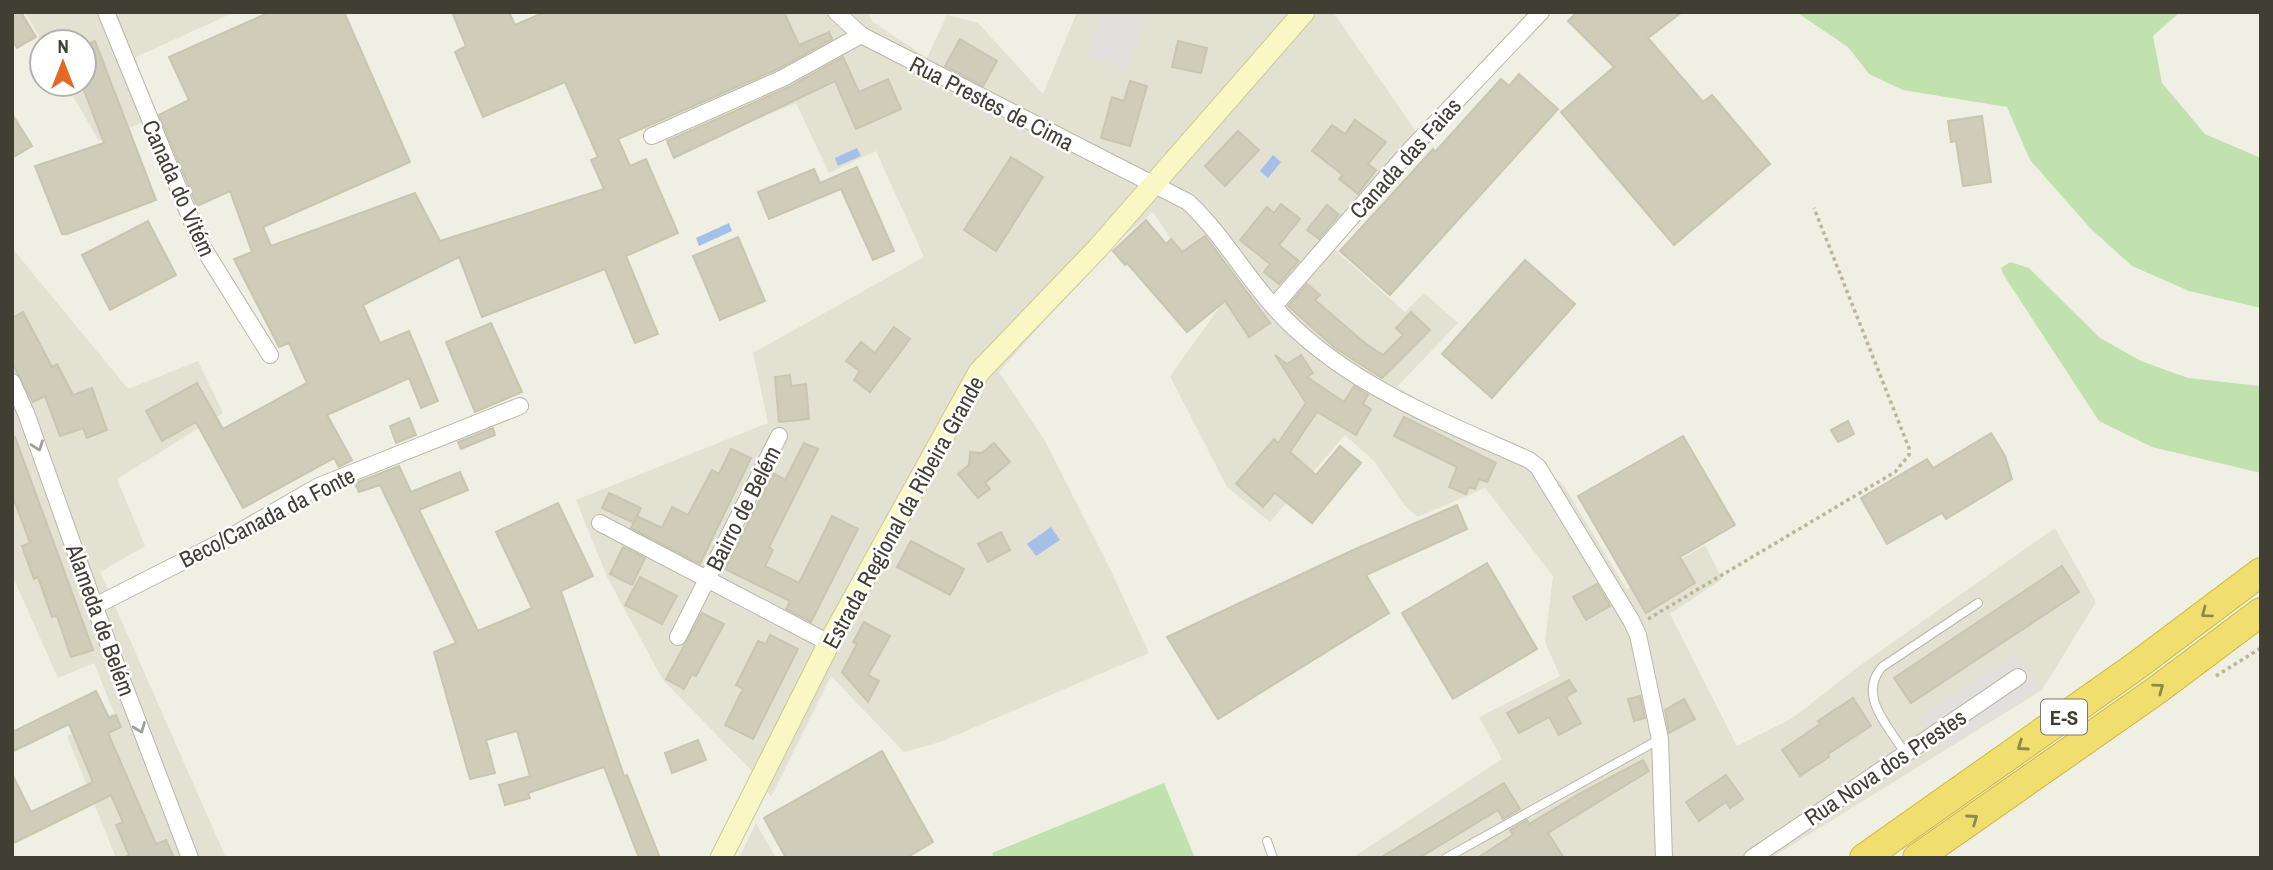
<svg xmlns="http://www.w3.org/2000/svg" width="2273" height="870" viewBox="0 0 2273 870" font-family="'Archivo Narrow',sans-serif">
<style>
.residential{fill:#e3e1d2}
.green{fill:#c1e1af}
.parking{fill:#e1e0dc}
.water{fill:#a4bfe8}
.building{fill:#d0ccba;stroke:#cac5ae;stroke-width:2}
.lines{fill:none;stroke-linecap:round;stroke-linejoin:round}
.lane-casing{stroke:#bab7a7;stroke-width:10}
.street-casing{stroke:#bab7a7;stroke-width:18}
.secondary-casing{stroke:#ccc896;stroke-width:23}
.highway-casing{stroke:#cdb640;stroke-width:30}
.path{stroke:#bbb59a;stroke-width:3.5;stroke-dasharray:3.5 3.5;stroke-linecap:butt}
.lane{stroke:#fff;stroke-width:8}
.street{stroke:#fff;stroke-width:16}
.secondary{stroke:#f9f7c4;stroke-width:21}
.highway{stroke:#f0df6e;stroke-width:28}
.oneway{stroke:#a09f9a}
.oneway2{stroke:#90874e}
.labels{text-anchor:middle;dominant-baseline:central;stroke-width:5;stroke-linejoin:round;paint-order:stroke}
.shield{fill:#fff;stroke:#7a7971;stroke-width:2}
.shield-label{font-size:21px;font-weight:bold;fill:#413f34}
.street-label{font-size:23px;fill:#413f34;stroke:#fff}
</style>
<rect width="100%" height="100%" fill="#f0efe3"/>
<g class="residential">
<path d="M25 12H235L136 57 150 119 99 141 66 84H84V42H42Z"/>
<path d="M769 12H867L873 22 927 58 947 15 978 23 1043 94 1077 12H1333L1424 143 1334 249 1405 312 1424 293 1458 323 1397 387 1453 419 1526 450 1564 486 1627 590 1705 545 1722 579 1670 614 1737 746 1791 719 1862 664 2055 528 2096 602 2042 690 1771 858H1352L1502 759 1479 717 1560 676 1545 642 1553 576 1485 488 1418 517 1406 507 1374 461 1345 435 1270 522 1227 487 1170 376 1224 301 1171 239 1153 212 1110 247 999 372 1045 441 1111 571 1149 653 940 742 904 752 831 676 771 797 751 770 663 680 607 577 576 500 768 423 753 353 924 257 876 151 829 173 796 103 770 114 755 83 793 64Z"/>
<path d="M12 248 128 389 198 361 223 413 117 479 145 546 100 572 226 858H116L67 736 114 713 94 663 58 678 12 575Z"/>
<path d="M756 823 776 858H739Z"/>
</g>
<g class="green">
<path d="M1796 12H2180L2153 36 2162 83 2205 134 2261 158V308L2189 291 2132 266 2091 229 2030 160 2007 107 1903 90 1869 74 1848 47Z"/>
<path d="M2010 262 2029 268 2100 338 2141 361 2188 378 2261 386V473L2152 447 2099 421 2003 274 2001 268Z"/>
<path d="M1164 783 1195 858H994L992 853Z"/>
</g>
<g class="parking">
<path d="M1100 12H1145L1129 68 1088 56Z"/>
<path d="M2016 655 2038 689 1941 751 1919 717Z"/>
</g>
<g class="water">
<path d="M857 148 861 156 838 166 835 158Z"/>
<path d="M1273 155 1281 162 1268 178 1260 171Z"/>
<path d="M729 223 732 231 699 246 696 238Z"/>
<path d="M1051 527 1060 540 1036 556 1027 544Z"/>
</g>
<g class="building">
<path d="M12 12H21L36 37 17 48 12 40Z"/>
<path d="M270 12H344L410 162 263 227 271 246 415 193 440 241 604 189 591 160 598 157 565 82 483 117 455 52 466 46 452 12H509L515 25 545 12H784L799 45 829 32 832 39 778 69 618 139 630 166 646 159 678 233 626 256 658 334 635 343 605 269 482 317 459 257 363 305 380 343 409 331 438 401 421 408 409 378 327 415 352 460 339 467 334 458 243 508 196 422 162 441 146 411 197 383 223 429 307 383 289 343 279 347 234 259 252 252 230 191 197 206 159 115 189 100 169 57Z"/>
<path d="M1577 12H1682L1648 38 1703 102 1712 95 1770 164 1674 245 1561 112 1614 67 1568 21Z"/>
<path d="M960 39 997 61 983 86 945 66Z"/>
<path d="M95 41 156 200 67 234H62L35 166 104 143 84 90V45Z"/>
<path d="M1178 41 1207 48 1201 73 1172 67Z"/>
<path d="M843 57 859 92 888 79 901 109 856 129 835 81 674 158 667 141 787 88Z"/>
<path d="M1519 74 1558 109 1390 295 1340 251 1433 149 1435 152 1501 79 1509 86Z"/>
<path d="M1130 81 1147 86 1130 146 1101 138 1112 97 1124 101Z"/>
<path d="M12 114 32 146 12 158Z"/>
<path d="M1982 116 1991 182 1963 186 1956 141 1951 142 1948 121Z"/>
<path d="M1355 120 1386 142 1368 164 1376 170 1358 194 1339 179 1343 175 1312 151 1332 125 1345 134Z"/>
<path d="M1238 131 1259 150 1225 186 1205 166Z"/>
<path d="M1011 157 1043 177 996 251 964 230Z"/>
<path d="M857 167 894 251 873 260 841 189 769 219 758 192 814 169 820 183Z"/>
<path d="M1281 204 1300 219 1279 245 1299 261 1279 284 1264 272 1270 264 1240 240 1267 207 1274 213Z"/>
<path d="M1327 205 1339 215 1319 239 1307 230Z"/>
<path d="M1146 220 1166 244 1171 239 1182 252 1205 236 1270 323 1249 337 1225 301 1187 332 1127 263 1125 265 1113 251Z"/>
<path d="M148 221 176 275 110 310 82 255Z"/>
<path d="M738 237 765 301 720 320 693 256Z"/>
<path d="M1525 260 1575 304 1492 398 1442 354Z"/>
<path d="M1307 284 1320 295 1315 300 1366 344 1383 355 1403 335 1396 328 1411 312 1430 330 1382 378 1335 348 1288 306Z"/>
<path d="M23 312 52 367 57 364 73 395 92 388 107 430 87 438 83 428 60 436 45 396 33 402 12 363V318Z"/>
<path d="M491 323 522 392 475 412 446 342Z"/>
<path d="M894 327 910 339 870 392 854 380 860 371 846 361 861 342 875 353Z"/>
<path d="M1275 355 1287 364 1301 355 1313 373 1307 377 1344 402 1354 386 1368 395 1363 404 1371 409 1356 435 1317 412 1290 452 1316 475 1340 446 1361 463 1312 523 1275 493 1263 507 1236 484 1274 439 1278 443 1306 403Z"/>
<path d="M790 375 791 386 806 384 809 419 779 422 775 377Z"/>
<path d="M1404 417 1496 463 1487 482 1479 479 1475 489 1469 487 1466 494 1449 487 1457 467 1394 436Z"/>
<path d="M409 418 416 435 396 443 390 426Z"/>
<path d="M1848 421 1854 434 1838 442 1831 430Z"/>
<path d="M493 428 495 435 461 449 458 442Z"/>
<path d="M1991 433 2005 456 2012 479 1946 519 1942 513 1887 544 1861 498 1927 459 1933 468Z"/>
<path d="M1683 436 1735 525 1680 557 1695 583 1646 613 1578 496Z"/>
<path d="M15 437 93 650 71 657 57 616 52 617 38 577 34 579 22 546 30 543 12 494V438Z"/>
<path d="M804 443 818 449 769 547 773 550 765 566 799 583 832 516 858 529 811 622 786 609 790 601 725 569 773 473 785 480Z"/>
<path d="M994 443 1010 462 985 483 990 489 978 498 958 474 969 465 970 452 982 453Z"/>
<path d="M731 449 751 458 700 564 631 528 637 516 662 528 672 507 688 515 712 470 719 474Z"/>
<path d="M399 466 411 492 460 472 468 490 419 510 478 631 532 608 496 532 558 503 593 576 561 591 624 776 627 775 660 858H639L604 767 528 793 530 798 505 805 499 785 530 776 517 731 486 740 495 773 470 779 434 652 456 643 380 485 359 492 355 483Z"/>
<path d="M609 493 641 508 634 523 602 508Z"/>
<path d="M1457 505 1467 529 1366 575 1389 613 1218 719 1167 637 1351 551Z"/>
<path d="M1001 532 1010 550 988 562 978 544Z"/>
<path d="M911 541 964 569 950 595 897 567Z"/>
<path d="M623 547 645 558 632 585 610 574Z"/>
<path d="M1487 563 1537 649 1453 699 1402 613Z"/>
<path d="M2062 566 2079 592 1911 703 1894 678Z"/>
<path d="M640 577 677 596 662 624 625 605Z"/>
<path d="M1597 584 1610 606 1586 620 1573 597Z"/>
<path d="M702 613 724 624 696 676 692 674 684 689 666 679Z"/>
<path d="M864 622 890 636 868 675 879 681 868 702 842 672 857 644 853 642Z"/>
<path d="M770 635 798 649 753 739 725 725 743 689 736 685 758 641 766 644Z"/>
<path d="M1569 680 1576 691 1566 697 1581 723 1559 735 1549 717 1519 733 1507 713Z"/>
<path d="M96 691 109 718 116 715 121 727 108 733 156 844 166 840 174 858H124L129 855 116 825 123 822 111 795 12 844V774L31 812 93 782 69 724 12 752V732Z"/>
<path d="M1640 696 1645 718 1634 721 1628 699Z"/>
<path d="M1853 698 1871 726 1828 754 1829 757 1800 776 1782 750 1820 724 1818 721Z"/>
<path d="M1684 699 1695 719 1669 733 1665 710Z"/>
<path d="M698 740 706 760 672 773 665 753Z"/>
<path d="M882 751 933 842 906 858H786L764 818Z"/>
<path d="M1643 760 1649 771 1548 833 1564 858H1477L1513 835 1510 830 1527 820 1529 824 1579 794Z"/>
<path d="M1726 775 1743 799 1730 808 1726 802 1699 821 1686 802Z"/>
<path d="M1504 783 1520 809 1503 819 1498 810 1419 858H1380Z"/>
</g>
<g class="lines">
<defs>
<g id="lane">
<path d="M1905 753C1889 727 1857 696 1882 667L1978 603"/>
<path d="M1267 841 1273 858"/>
<path d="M1446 858 1660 739"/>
</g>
<g id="street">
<path d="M106 12 202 246 270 355"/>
<path d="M836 12 861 35 1188 202C1221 233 1243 272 1273 306 1340 382 1438 419 1529 460L1538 467 1631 620 1638 635 1660 739 1664 858"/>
<path d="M652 136 783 78 861 35"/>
<path d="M1274 306 1410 150 1541 12"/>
<path d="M12 382 26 413 106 638 190 858"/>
<path d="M600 523 829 643"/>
<path d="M95 606 225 540 319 486 520 406"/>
<path d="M678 637 779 436"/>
<path d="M1752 858 2018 677"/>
</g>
<path id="secondary" d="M721 858 829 643 979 372 1098 248 1304 12"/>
<g id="highway">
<path d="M1864 858 2136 666 2261 572"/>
<path d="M1917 858 2157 690 2261 612"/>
</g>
</defs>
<use href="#lane" class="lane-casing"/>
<use href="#street" class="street-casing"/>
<use href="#secondary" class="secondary-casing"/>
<use href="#highway" class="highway-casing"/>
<g class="path">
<path d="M1648 619 1895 472 1909 455V448L1814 208"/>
<path d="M2216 676 2261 648"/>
</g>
<use href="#lane" class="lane"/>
<use href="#street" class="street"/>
<use href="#secondary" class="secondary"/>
<use href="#highway" class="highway"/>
</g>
<defs><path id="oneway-chevron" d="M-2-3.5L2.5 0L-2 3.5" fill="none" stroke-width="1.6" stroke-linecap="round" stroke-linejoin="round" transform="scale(1.75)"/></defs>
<g class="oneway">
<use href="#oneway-chevron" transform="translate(38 446) rotate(70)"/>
<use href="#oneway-chevron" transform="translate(140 728) rotate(69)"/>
</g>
<g class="oneway2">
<use href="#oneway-chevron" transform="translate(2206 613) rotate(143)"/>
<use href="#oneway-chevron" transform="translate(2159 688) rotate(-36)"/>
<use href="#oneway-chevron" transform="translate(2022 746) rotate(145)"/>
<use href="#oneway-chevron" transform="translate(1973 819) rotate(-35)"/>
</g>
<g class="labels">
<rect class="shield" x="2041" y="699.5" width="46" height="35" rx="5"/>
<g class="shield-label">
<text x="2064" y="717">E-S</text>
</g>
<g class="street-label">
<text transform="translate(992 103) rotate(27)">Rua Prestes de Cima</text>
<text transform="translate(1405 158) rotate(-48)">Canada das Faias</text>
<text transform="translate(179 188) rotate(66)">Canada do Vitém</text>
<text transform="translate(743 508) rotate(-63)">Bairro de Belém</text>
<text transform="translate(903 512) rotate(-61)">Estrada Regional da Ribeira Grande</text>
<text transform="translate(267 517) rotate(-27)">Beco/Canada da Fonte</text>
<text transform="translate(101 620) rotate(70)">Alameda de Belém</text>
<text transform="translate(1885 767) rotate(-34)">Rua Nova dos Prestes</text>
</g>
</g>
<rect width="2273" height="870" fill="none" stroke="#413f34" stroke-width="28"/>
<g transform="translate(63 63)"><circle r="33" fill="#ffffff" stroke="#b3b2ae" stroke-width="2"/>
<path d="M0-5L12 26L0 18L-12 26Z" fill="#e56825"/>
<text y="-10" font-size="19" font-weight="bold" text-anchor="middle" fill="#413f34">N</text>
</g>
</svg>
